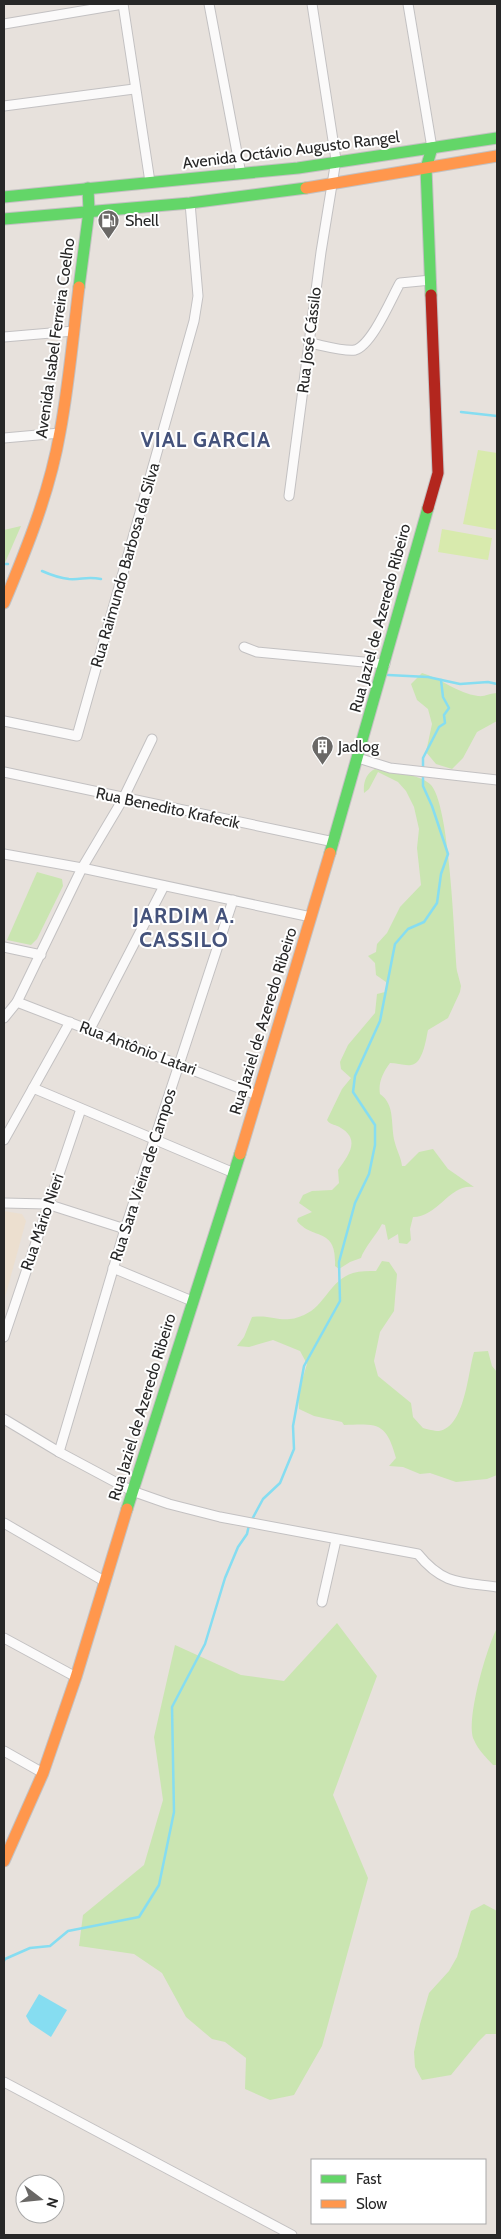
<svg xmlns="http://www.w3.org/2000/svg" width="501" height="2239" viewBox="0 0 501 2239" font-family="Cabin,sans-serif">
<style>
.education{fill:#ecdfcf}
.green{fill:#cae5b1}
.pitch{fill:#d8eaad}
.water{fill:#86ddf1}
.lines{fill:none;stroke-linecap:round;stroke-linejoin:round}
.stream{stroke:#86ddf1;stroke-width:2.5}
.street-casing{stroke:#c3c1c2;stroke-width:11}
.fast-casing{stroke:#c3c1c2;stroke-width:13}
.slow-casing{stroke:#c3c1c2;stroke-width:13}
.jam-casing{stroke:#c3c1c2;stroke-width:13}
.street{stroke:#fbfafa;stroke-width:9}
.fast{stroke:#63d668;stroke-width:11}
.slow{stroke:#ff974d;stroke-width:11}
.jam{stroke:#b3261e;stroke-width:11}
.labels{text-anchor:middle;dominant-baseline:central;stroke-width:4;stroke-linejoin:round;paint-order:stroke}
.street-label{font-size:16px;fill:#272727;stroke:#fff}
.poi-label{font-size:16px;fill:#272727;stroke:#fff;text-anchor:start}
.district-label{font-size:21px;font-weight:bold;letter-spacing:1px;fill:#44527b;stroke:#fff}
</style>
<rect width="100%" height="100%" fill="#e7e1dc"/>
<path class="education" d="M4 1211 22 1214 26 1221 4 1301Z"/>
<g class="green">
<path d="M21 526 4 565V530Z"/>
<path d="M422 673C442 679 457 693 478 696 484 697 491 693 497 693V721L477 732 463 758 452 769 436 764 426 752 432 724 428 709 417 700 411 684Z"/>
<path d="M375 769C389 771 419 774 430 784 450 802 454 938 457 971L461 986 460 992 448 1018 428 1030C426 1039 423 1064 411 1065 405 1066 396 1063 390 1063 383 1072 378 1083 380 1094 396 1105 390 1126 395 1143 397 1151 401 1157 402 1166H405L419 1152 433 1149 448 1169 474 1187C450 1183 438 1217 413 1217L410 1229 411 1240 407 1244 399 1243 398 1234 388 1240 385 1225 382 1224C377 1234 364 1248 361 1258L350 1262 339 1269 335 1266C337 1226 313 1241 297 1221L298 1218 312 1212 299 1203 303 1195 312 1191 332 1190 339 1183 338 1170C348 1156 361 1140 341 1128 336 1124 331 1126 327 1120L342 1089 351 1078 341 1069 340 1062 348 1045 375 1013 377 994 385 992 387 987 386 982 376 975 375 963 368 956 376 952 377 944 387 933 400 907 421 885 417 848 419 829 414 807 406 791 398 782 378 772 369 789 364 793C363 783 366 773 375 769Z"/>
<path d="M37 872 62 879 63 886 37 939 31 945 7 940Z"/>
<path d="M382 1261 389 1262 397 1274 394 1311 380 1332 374 1361 378 1376 411 1403 413 1417 423 1428C427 1429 434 1431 439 1431 465 1427 468 1372 474 1352L488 1351 492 1366 497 1372V1475L487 1479 456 1482 430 1473 420 1474 403 1467 389 1466 396 1458C386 1422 378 1424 344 1425L342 1422 314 1416 299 1409 298 1394 307 1364 300 1351 273 1340 249 1347 237 1346 244 1337 252 1317C274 1314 282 1325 304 1315 325 1306 330 1280 353 1273 360 1271 369 1271 376 1271Z"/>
<path d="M337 1623 377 1676 333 1795 368 1878 322 2046 294 2095 270 2100 245 2089 246 2058 225 2042 212 2039 186 2017 162 1973 134 1954 79 1946 83 1915 144 1865 163 1800 154 1737 175 1645 241 1675 284 1681Z"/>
<path d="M497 1628V1765H493C486 1757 478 1750 474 1740 465 1721 487 1647 497 1628Z"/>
<path d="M484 1904 497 1911V2034H486L478 2042 451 2075 422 2080 415 2067 414 2052 420 2024 429 1993 449 1971 457 1957 471 1911Z"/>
</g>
<g class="pitch">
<path d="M478 450 497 453V530L463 524Z"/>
<path d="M442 529 492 538 488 560 438 552Z"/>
</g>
<path class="water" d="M39 1994 67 2010 51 2037 30 2023 26 2016Z"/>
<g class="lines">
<g class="stream">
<path d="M461 412 497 416"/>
<path d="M4 564H8"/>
<path d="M42 571C51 575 60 578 69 579 82 580 86 576 101 579"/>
<path d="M388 675 428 677 460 684 488 682 497 684"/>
<path d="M4 1961 5 1959 30 1948 50 1946 68 1931 139 1917 159 1885 174 1812 172 1707 205 1644 225 1578 238 1547 247 1534 249 1525 263 1499 280 1483 294 1449 293 1426 304 1366 340 1301 339 1262 355 1203 369 1174 375 1145V1125L353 1092 355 1076 380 1021 395 944 408 929 424 922 437 903 441 874 448 854 432 806 423 786V758L439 727 445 723 444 715 449 708 443 697 441 680"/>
</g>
<defs>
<g id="street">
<path d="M123 4 150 182"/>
<path d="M209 4 241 174"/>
<path d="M408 4 432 148"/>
<path d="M4 24 123 4"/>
<path d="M4 106 134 89"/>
<path d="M4 337 74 331"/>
<path d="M310 343C321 345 345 352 355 350 372 345 391 299 400 283L431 280"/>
<path d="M4 438 60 433"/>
<path d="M289 496 321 252 336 160 312 4"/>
<path d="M244 647 257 652 385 664"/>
<path d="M4 721 77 736 194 321 198 296 190 203"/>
<path d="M358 758 390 768 497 780"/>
<path d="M4 772 334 842"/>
<path d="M4 854 82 868 311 917"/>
<path d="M4 947 41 955"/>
<path d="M17 1002 257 1095"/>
<path d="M4 1018 17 1002 82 868 123 799 152 739"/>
<path d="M90 1029 164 886"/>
<path d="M33 1088 234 1173"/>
<path d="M4 1140 70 1022"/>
<path d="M4 1203 47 1204 125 1229"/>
<path d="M113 1268 192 1301"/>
<path d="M4 1337 81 1109"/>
<path d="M4 1419 59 1452 132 1491 169 1504 220 1517 418 1554C443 1585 461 1582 497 1587"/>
<path d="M59 1452 125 1229 233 900"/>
<path d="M4 1523 104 1581"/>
<path d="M322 1602 336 1540"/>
<path d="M4 1638 76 1677"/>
<path d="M4 1751 43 1773"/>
<path d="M4 2082 292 2235"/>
</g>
<g id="fast">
<path d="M4 197 298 168 497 138"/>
<path d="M4 219 190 203 306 188"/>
<path d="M79 287 89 211 88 188"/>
<path d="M431 295 426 168 432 148"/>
<path d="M330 853 428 508"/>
<path d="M127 1509 240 1154"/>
</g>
<g id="slow">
<path d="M306 188 497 156"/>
<path d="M4 603C27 548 50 491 60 432 69 384 73 335 79 287"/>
<path d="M240 1154 330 853"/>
<path d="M4 1861 43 1773 76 1677 127 1509"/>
</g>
<path id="jam" d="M428 508 438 473 431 295"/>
</defs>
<use href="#street" class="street-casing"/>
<use href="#fast" class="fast-casing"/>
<use href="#slow" class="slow-casing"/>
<use href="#jam" class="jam-casing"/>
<use href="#street" class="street"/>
<use href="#fast" class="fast"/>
<use href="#slow" class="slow"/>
<use href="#jam" class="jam"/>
</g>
<defs>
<symbol id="fuel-pin" viewBox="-11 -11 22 30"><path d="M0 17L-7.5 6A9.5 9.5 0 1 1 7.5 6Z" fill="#6a6866" stroke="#fff"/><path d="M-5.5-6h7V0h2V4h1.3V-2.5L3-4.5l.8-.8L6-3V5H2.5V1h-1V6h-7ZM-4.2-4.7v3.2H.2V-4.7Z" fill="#fff"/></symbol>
<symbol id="building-pin" viewBox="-11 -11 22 30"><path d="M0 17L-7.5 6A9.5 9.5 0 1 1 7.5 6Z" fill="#6a6866" stroke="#fff"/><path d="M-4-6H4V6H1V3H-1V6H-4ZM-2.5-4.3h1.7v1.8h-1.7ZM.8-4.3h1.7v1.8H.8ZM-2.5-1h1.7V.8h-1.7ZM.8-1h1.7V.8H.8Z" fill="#fff"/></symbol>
</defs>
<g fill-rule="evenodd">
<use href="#fuel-pin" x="96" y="208" width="25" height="34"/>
<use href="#building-pin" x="310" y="734" width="25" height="34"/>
</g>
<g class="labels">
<g class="street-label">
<text transform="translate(291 150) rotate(-7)">Avenida Octávio Augusto Rangel</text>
<text transform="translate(55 338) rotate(-82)">Avenida Isabel Ferreira Coelho</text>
<text transform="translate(309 340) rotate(-83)">Rua José Cássilo</text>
<text transform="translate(125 565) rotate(-74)">Rua Raimundo Barbosa da Silva</text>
<text transform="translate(380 618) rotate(-75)">Rua Jaziel de Azeredo Ribeiro</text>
<text transform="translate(168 808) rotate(12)">Rua Benedito Krafecik</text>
<text transform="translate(263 1021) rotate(-73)">Rua Jaziel de Azeredo Ribeiro</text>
<text transform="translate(138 1048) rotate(21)">Rua Antônio Latari</text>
<text transform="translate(143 1175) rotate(-72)">Rua Sara Vieira de Campos</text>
<text transform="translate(42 1222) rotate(-71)">Rua Mário Nieri</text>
<text transform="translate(142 1407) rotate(-73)">Rua Jaziel de Azeredo Ribeiro</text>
</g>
<g class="poi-label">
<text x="125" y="220">Shell</text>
<text x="338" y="746">Jadlog</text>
</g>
<g class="district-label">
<text x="206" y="439">VIAL GARCIA</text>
<text x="184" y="915">JARDIM A.<tspan x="184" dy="24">CASSILO</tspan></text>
</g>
</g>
<rect width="501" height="2239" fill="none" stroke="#272727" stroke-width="10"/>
<rect x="311" y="2159" width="175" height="65" fill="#ffffff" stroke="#a9a9a9"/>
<rect x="321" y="2175" width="25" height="8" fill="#63d668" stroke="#a9a9a9"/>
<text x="356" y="2184" font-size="15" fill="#272727">Fast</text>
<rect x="321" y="2200" width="25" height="8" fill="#ff974d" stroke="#a9a9a9"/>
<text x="356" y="2209" font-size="15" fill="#272727">Slow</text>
<g transform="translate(40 2199) rotate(106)"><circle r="24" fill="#ffffff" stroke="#a9a9a9"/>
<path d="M0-4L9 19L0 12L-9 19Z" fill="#6a6866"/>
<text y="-8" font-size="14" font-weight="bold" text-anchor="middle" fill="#272727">N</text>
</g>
</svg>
